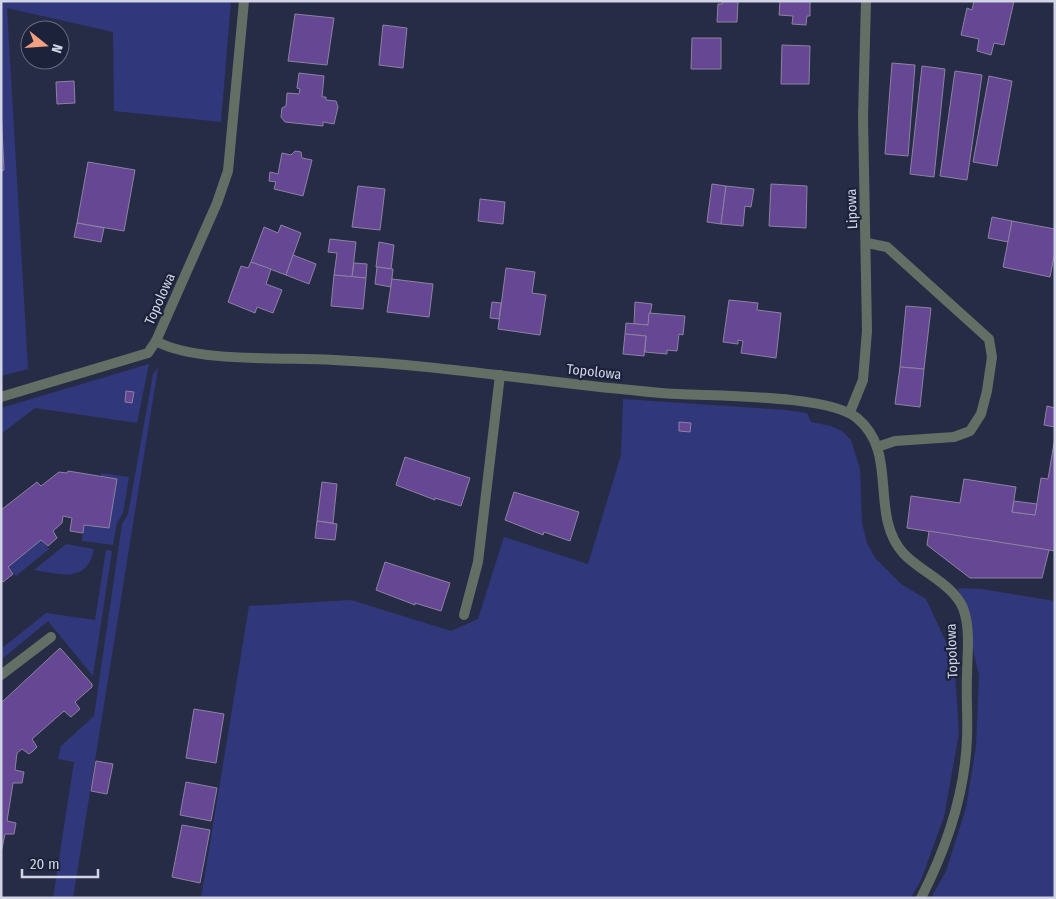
<svg xmlns="http://www.w3.org/2000/svg" width="1056" height="899" viewBox="0 0 1056 899" font-family="'Fira Sans Condensed',sans-serif">
<style>
.green{fill:#30377a}
.building{fill:#654794;stroke:#8c82a1}
.lines{fill:none;stroke-linecap:round;stroke-linejoin:round}
.lane{stroke:#636f64;stroke-width:10}
.street{stroke:#636f64;stroke-width:10}
.labels{text-anchor:middle;dominant-baseline:central;stroke-width:4.5;stroke-linejoin:round;paint-order:stroke}
.street-label{font-size:14px;fill:#d0d4e5;stroke:#1d223b}
</style>
<rect width="100%" height="100%" fill="#272c46"/>
<g class="green">
<path d="M1 1H231L221 122 114 111 113 32 7 8 28 369 1 376Z"/>
<path d="M149 364 137 423 35 408 1 434V408Z"/>
<path d="M158 368 73 898H53L74 762 58 759 61 746 94 716 122 524 128 514 153 374Z"/>
<path d="M623 399 785 410 807 413 811 422 831 426 842 431 851 440 860 469 862 523 867 543 875 558 901 584 926 599 954 659 959 733 944 817 921 880 911 898H201L249 606 351 600 451 631 478 619 504 537 588 564 621 455Z"/>
<path d="M101 473 129 477 123 513 117 523 113 545 82 541 84 525 109 528 117 479 101 476Z"/>
<path d="M41 540 49 549 16 576 8 567Z"/>
<path d="M66 544 94 549C87 584 61 574 34 570Z"/>
<path d="M106 550 112 551 93 676 48 621 1 660V649L46 613 95 620Z"/>
<path d="M958 588 981 589 1055 601V898H931L946 871 966 808 976 746 979 675Z"/>
</g>
<g class="building">
<path d="M723 1H738L737 22H717L718 4H722Z"/>
<path d="M780 1H810V16H807L806 25 792 24 793 16 779 15Z"/>
<path d="M974 1H1014L1004 45 994 43 991 55 977 51 979 39 961 35 967 8 972 10Z"/>
<path d="M295 14 334 18 327 65 288 61Z"/>
<path d="M383 25 407 28 403 68 379 65Z"/>
<path d="M692 38H721V69H691Z"/>
<path d="M782 45 810 46 809 84H781Z"/>
<path d="M892 63 915 65 908 156 885 154Z"/>
<path d="M922 66 945 69 934 177 910 174Z"/>
<path d="M955 71 982 75 967 180 940 176Z"/>
<path d="M299 73 324 76 322 97H326V100L336 101 338 107 334 124 323 122V126L285 122 281 117 282 108 286 106 287 93 299 94 300 89 297 88Z"/>
<path d="M989 76 1012 81 997 166 973 162Z"/>
<path d="M74 81 75 103 57 104 56 82Z"/>
<path d="M1 108 4 170 1 171Z"/>
<path d="M295 151 301 152 302 158 312 160 303 196 274 189 276 182 269 181 270 172 278 174 282 153 291 155Z"/>
<path d="M88 162 135 170 124 231 77 223Z"/>
<path d="M712 184 726 186 721 224 707 222Z"/>
<path d="M771 184 807 186 806 228 769 226Z"/>
<path d="M358 186 385 189 380 230 352 227Z"/>
<path d="M726 186 754 189 751 207 745 206 743 226 721 224Z"/>
<path d="M480 199 505 202 503 224 478 221Z"/>
<path d="M992 217 1012 221 1008 242 988 238Z"/>
<path d="M1012 221 1055 229V251L1050 277 1003 267Z"/>
<path d="M77 223 104 228 101 242 74 237Z"/>
<path d="M281 225 301 233 286 275 251 262 264 227 278 233Z"/>
<path d="M330 239 356 242 352 277 334 275 337 253 328 252Z"/>
<path d="M379 242 394 245 391 269 376 267Z"/>
<path d="M293 255 316 264 309 284 286 275Z"/>
<path d="M251 262 271 269 266 284 282 290 273 313 257 307 255 313 228 302 241 266 248 268Z"/>
<path d="M354 263 367 264 366 278 352 277Z"/>
<path d="M377 267 393 269 391 287 375 284Z"/>
<path d="M506 268 535 272 532 293 546 295 540 335 498 329Z"/>
<path d="M334 275 366 278 363 309 331 306Z"/>
<path d="M392 279 433 284 429 317 387 312Z"/>
<path d="M729 300 758 303 757 310 781 313 776 358 741 353 743 341 738 340V344L723 342Z"/>
<path d="M492 302 501 303 499 319 490 318Z"/>
<path d="M635 302 652 304 648 325 634 324Z"/>
<path d="M906 306 931 308 924 369 900 367Z"/>
<path d="M649 313 685 316 683 335 679 334 677 351 667 350V354L645 352 646 336 625 334 626 323 648 325Z"/>
<path d="M625 334 646 336 644 356 623 354Z"/>
<path d="M900 367 924 369 920 407 895 404Z"/>
<path d="M126 391 134 392 132 403 125 402Z"/>
<path d="M1047 406 1055 408V427L1044 425Z"/>
<path d="M679 422 691 423 690 432 679 431Z"/>
<path d="M1055 437V551L907 528 911 496 960 503 964 479 1016 487 1012 512 1035 515 1041 478 1048 479Z"/>
<path d="M405 457 470 478 461 506 435 498V500L396 485Z"/>
<path d="M68 471 117 479 109 528 84 525 83 533 70 531 72 518 63 516 62 523 53 531 57 538 48 546 41 540 8 567 13 574 3 582 1 580V510L37 482 41 486 59 472 67 473Z"/>
<path d="M322 482 337 484 333 523 317 521Z"/>
<path d="M514 492 579 512 570 541 544 532 543 535 505 520Z"/>
<path d="M1014 501 1037 504 1035 515 1012 512Z"/>
<path d="M317 521 337 524 335 540 315 538Z"/>
<path d="M929 531 1049 550 1042 578H970L927 545Z"/>
<path d="M385 562 450 583 441 611 415 603V605L376 590Z"/>
<path d="M60 648 92 684V687L75 702 80 709 71 717 64 711 32 739 37 747 33 751 29 754 22 749 17 753 15 770 24 772 22 783H13L7 821 16 823 14 834H5L1 853V703Z"/>
<path d="M194 709 224 714 216 763 186 758Z"/>
<path d="M96 761 113 764 107 794 91 791Z"/>
<path d="M186 782 217 788 211 821 180 815Z"/>
<path d="M182 825 210 830 200 883 172 877Z"/>
</g>
<g class="lines">
<g class="lane">
<path d="M867 243 887 247 989 339 992 357 987 391 981 414 970 431 954 437 895 441 877 447"/>
<path d="M464 615 478 562 500 375"/>
<path d="M1 675 51 637"/>
</g>
<g class="street">
<path d="M156 341C194 363 288 357 334 360 444 365 552 384 661 393 704 397 826 393 857 418 900 453 868 515 904 554 921 572 953 584 963 608 971 629 967 655 967 676 966 697 968 718 967 738 965 794 946 849 921 898"/>
<path d="M1 397 148 353 156 341 217 203 228 171 244 1"/>
<path d="M850 412 863 380 867 331 863 117 866 1"/>
</g>
</g>
<g class="labels">
<g class="street-label">
<text transform="translate(852 209) rotate(-92)">Lipowa</text>
<text transform="translate(160 299) rotate(-66)">Topolowa</text>
<text transform="translate(594 372) rotate(6)">Topolowa</text>
<text transform="translate(952 651) rotate(-92)">Topolowa</text>
</g>
</g>
<rect width="1056" height="899" fill="none" stroke="#d0d4e5" stroke-width="5"/>
<g transform="translate(45 45) rotate(107)"><circle r="24" fill="#1d223b" stroke="#65697f"/>
<path d="M0-4L9 19L0 12L-9 19Z" fill="#f2a080"/>
<text y="-8" font-size="14" font-weight="bold" text-anchor="middle" fill="#d0d4e5">N</text>
</g>
<path d="M22 869v8h76v-8" fill="none" stroke="#d0d4e5" stroke-width="2.5"/>
<text x="30" y="869" font-size="15" fill="#d0d4e5" stroke="#1d223b" stroke-width="4" paint-order="stroke">20 m</text>
</svg>
